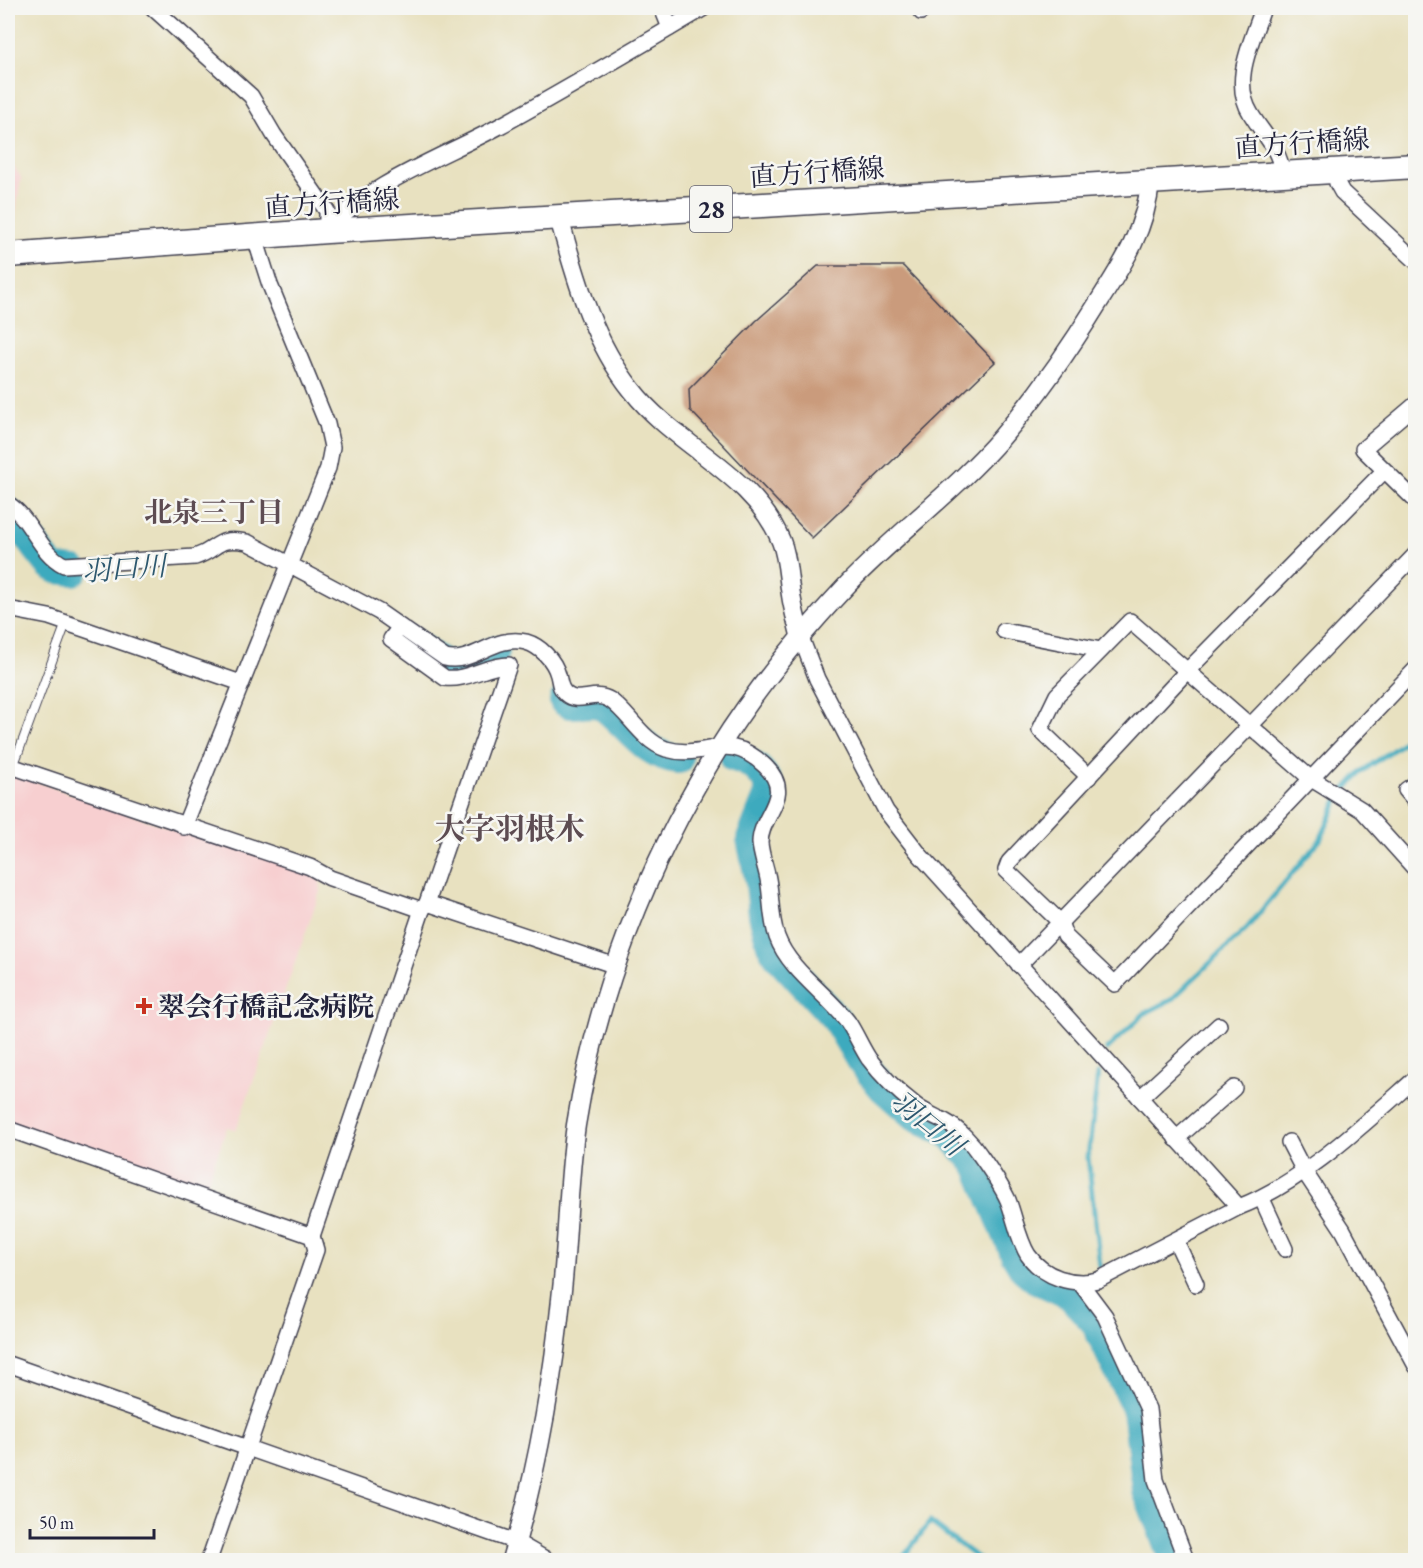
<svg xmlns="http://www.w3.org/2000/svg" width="1423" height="1568" viewBox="0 0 1423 1568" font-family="'EB Garamond','Noto Serif JP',serif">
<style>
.built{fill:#f7cfd0}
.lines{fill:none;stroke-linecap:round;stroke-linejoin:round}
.stream{stroke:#3eaabe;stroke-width:5}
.river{stroke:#3eaabe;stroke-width:30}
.building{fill:#ca9b7c}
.service-casing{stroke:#403f4f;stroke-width:10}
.minor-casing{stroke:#403f4f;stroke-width:18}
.tertiary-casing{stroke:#403f4f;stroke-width:21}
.primary-casing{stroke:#403f4f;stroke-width:27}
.service{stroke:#fff;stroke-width:8}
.minor{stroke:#fff;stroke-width:15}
.tertiary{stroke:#fff;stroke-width:18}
.primary{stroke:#fff;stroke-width:24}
.poi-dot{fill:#c8321e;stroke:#f6f6f2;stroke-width:2}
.labels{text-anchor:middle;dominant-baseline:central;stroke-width:5;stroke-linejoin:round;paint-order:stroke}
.shield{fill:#f6f6f2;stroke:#626272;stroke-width:1.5}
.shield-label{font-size:26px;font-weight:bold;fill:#22223b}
.street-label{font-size:27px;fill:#22223b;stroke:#f6f6f2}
.poi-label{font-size:27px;font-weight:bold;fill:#22223b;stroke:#f6f6f2;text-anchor:start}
.neighbourhood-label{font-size:28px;font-weight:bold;fill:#5d4c52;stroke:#f6f6f2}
.water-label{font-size:28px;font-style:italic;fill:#2d586f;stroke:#f6f6f2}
.quarter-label{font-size:30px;font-weight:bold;fill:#5d4c52;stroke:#f6f6f2}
</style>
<rect width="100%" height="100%" fill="#f6f6f2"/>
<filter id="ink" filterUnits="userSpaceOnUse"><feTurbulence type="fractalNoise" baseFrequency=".0167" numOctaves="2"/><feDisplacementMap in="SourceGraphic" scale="12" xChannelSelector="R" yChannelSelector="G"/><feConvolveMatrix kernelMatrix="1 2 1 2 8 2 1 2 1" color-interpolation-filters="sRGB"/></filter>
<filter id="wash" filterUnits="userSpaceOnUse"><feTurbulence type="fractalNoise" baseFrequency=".008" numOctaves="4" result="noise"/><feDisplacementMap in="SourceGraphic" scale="24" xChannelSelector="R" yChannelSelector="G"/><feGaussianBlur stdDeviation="1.35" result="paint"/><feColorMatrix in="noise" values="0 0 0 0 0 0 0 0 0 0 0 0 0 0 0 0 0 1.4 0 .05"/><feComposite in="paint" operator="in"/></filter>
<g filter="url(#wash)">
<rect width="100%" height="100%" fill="#e8e1c0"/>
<g class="built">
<path d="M8 159 21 177 12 239H8Z"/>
<path d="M8 772 175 830 296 865 320 880 321 889 236 1130 227 1127 204 1192 8 1123Z"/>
</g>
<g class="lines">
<g class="stream">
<path d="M1344 791 1361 772 1400 745 1416 727"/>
<path d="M1107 1049 1145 1013 1171 1000 1247 928 1320 840 1339 798"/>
<path d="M1098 1074 1088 1157 1100 1267"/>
<path d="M901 1560 930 1522 980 1560"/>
</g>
<g class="river">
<path d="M8 512 50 565 57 569 74 571"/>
<path d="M408 640 448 667 468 663 495 651"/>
<path d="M564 701 570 704 599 703C627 722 642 755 678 759"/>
<path d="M734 757C752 762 766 772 770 791L751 839 760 883 763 915 771 945 778 956 836 1019 860 1060 883 1088 916 1117 951 1135 978 1165 1015 1254 1024 1269 1036 1279 1070 1295 1095 1322 1137 1410 1147 1491 1174 1560"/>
</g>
</g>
<g id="blocks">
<path class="building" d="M818 266H903L995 362 812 538 690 410 689 389 756 321Z"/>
</g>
</g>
<g filter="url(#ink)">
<use href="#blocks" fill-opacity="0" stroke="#403f4f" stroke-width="1.5"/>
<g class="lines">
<defs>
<path id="service" d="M13 767 66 623"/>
<g id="minor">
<path d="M153 8 251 96 274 135 327 211V231"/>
<path d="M662 8 670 28"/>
<path d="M920 8 921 12"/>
<path d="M1263 8C1253 40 1230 81 1251 114 1265 137 1278 146 1283 174"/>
<path d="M1335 170 1337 183 1342 192 1416 261"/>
<path d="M327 231C368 183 443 157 498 127 568 89 636 48 704 8"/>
<path d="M1416 404 1363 449 1416 501"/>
<path d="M1384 471 1187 671 1009 862 1006 870 1060 922 1065 936 1115 984 1416 669"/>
<path d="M8 504C32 519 38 552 64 565L195 557C220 549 215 536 247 542L379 612 445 658C473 665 494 634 526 642 540 646 554 660 558 675 560 682 559 688 566 694 578 705 595 690 610 700 629 713 642 741 666 749 706 761 726 728 765 766 796 796 760 814 760 843 761 855 766 868 768 879 772 899 770 917 777 937 789 970 827 994 848 1022 856 1034 861 1047 869 1059 882 1076 897 1091 914 1104 923 1112 935 1116 946 1122 959 1129 972 1143 980 1155 990 1169 1001 1185 1008 1200 1015 1218 1018 1239 1028 1255 1044 1278 1073 1286 1098 1280L1239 1207C1302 1183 1365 1123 1416 1078"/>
<path d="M8 609 49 617 241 683"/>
<path d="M1004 631 1101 650"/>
<path d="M800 635 817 679 886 811 920 855 1239 1207"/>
<path d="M8 765 310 867 330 878 422 910"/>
<path d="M1089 777 1040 730 1057 695 1130 621 1310 778 1362 810 1416 870"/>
<path d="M1416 783 1406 790 1416 802"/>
<path d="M184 827 328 468 332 447 327 424 270 285 255 238"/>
<path d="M427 903 616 966"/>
<path d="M1019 965 1416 554"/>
<path d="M1140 1098 1219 1025"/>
<path d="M8 1129 312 1236 316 1250 209 1560"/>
<path d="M1176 1139 1234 1088"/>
<path d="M1289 1142 1304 1171 1343 1230 1416 1366"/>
<path d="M1262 1199 1285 1249"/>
<path d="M312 1236 422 910 427 903 509 665C487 665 466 681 445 678L391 639 400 627"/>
<path d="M1176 1241 1196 1284"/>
<path d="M1081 1284 1105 1316 1148 1409 1156 1480 1186 1560"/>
<path d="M8 1364 516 1542 547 1560"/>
</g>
<g id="tertiary">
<path d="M559 218C576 278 592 340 632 390 675 446 753 473 781 541 788 558 788 578 791 595 793 609 797 622 800 635"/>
<path d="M511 1560C537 1472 553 1382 562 1290 568 1235 568 1180 576 1125 597 993 647 865 717 751 754 691 799 636 848 584 897 533 955 491 1002 437 1037 396 1069 350 1098 303 1123 264 1146 229 1150 182"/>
</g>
<path id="primary" d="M8 255 327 231 1416 166"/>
</defs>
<use href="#service" class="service-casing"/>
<use href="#minor" class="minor-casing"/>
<use href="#tertiary" class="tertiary-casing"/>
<use href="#primary" class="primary-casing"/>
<use href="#service" class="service"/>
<use href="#minor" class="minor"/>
<use href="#tertiary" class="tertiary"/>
<use href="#primary" class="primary"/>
</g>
</g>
<path class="poi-dot" d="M141 997h6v6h6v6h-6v6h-6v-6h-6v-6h6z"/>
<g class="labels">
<rect class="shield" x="690" y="186" width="42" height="46" rx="4.5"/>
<g class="shield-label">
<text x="711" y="209">28</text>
</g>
<g class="street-label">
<text transform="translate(1302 143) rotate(-4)">直方行橋線</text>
<text transform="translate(817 172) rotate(-4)">直方行橋線</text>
<text transform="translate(332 203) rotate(-4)">直方行橋線</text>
</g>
<g class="poi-label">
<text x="158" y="1006">翠会行橋記念病院</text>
</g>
<g class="neighbourhood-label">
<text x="214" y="512">北泉三丁目</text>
</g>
<g class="water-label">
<text transform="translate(124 568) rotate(-4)">羽口川</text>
<text transform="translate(928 1123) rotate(39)">羽口川</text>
</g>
<g class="quarter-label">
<text x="510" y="828">大字羽根木</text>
</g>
</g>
<rect width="1423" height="1568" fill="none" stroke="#f6f6f2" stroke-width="30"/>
<path d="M30 1529v9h124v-9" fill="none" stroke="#22223b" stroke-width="3"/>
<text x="39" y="1529" font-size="18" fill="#22223b" stroke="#f6f6f2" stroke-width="4.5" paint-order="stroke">50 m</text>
</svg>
